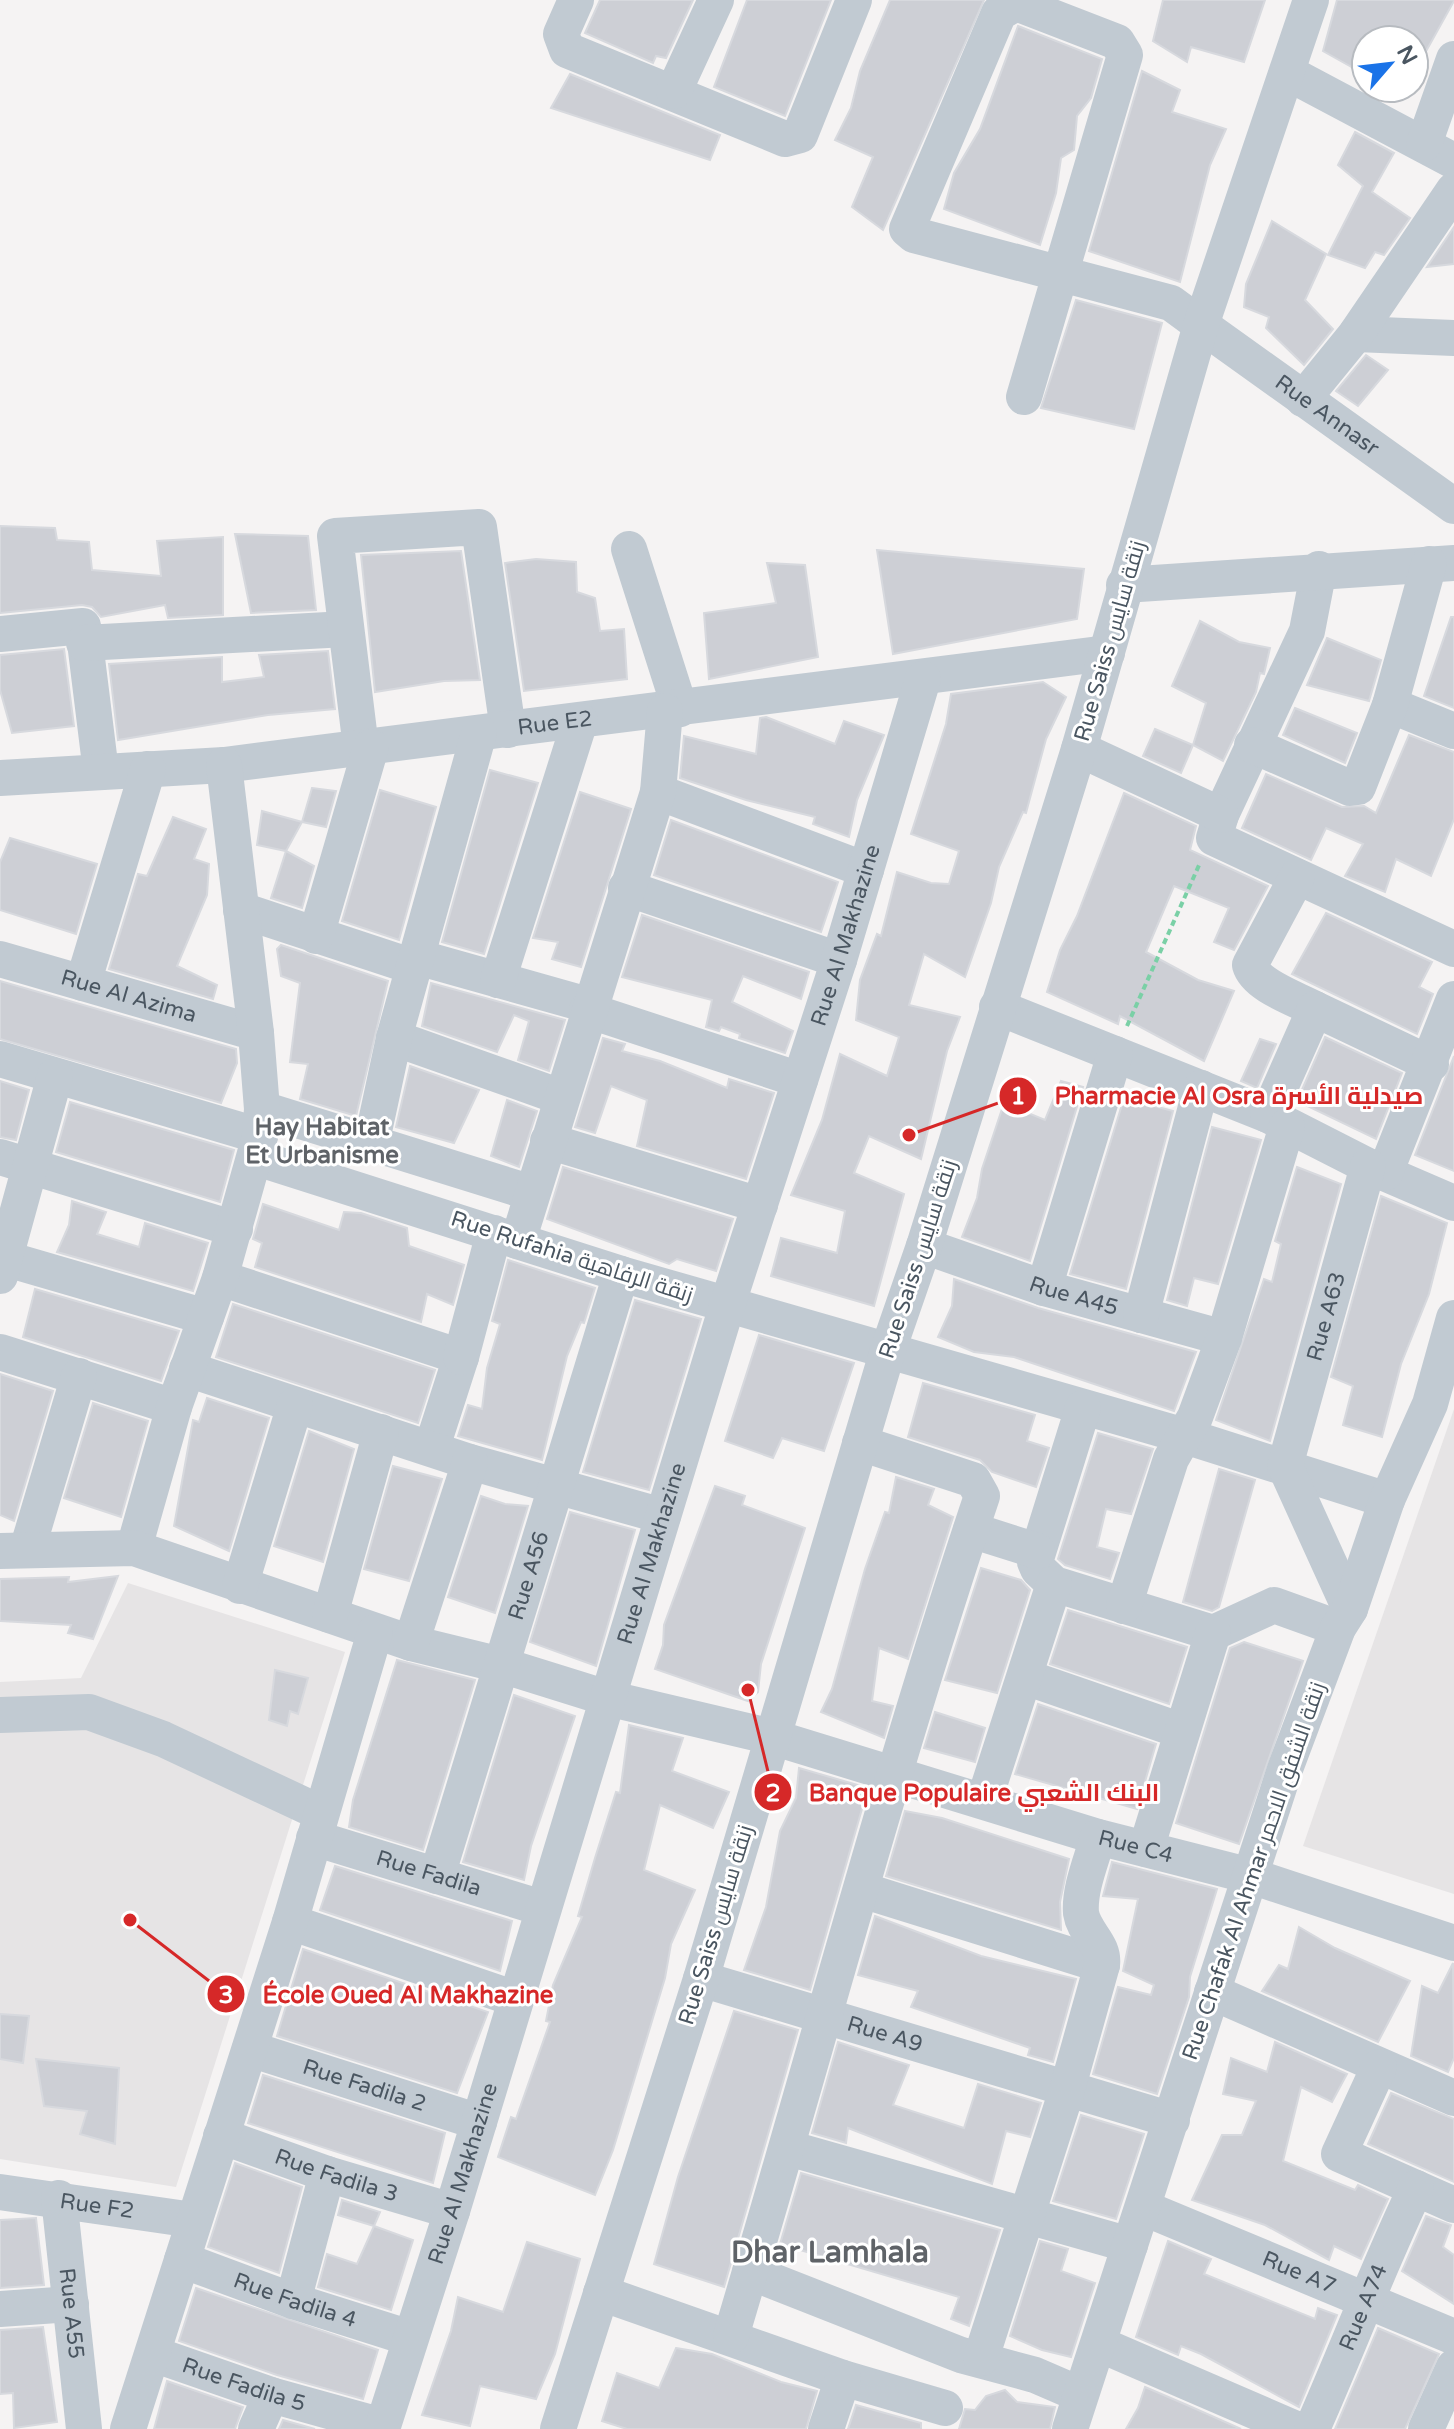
<svg xmlns="http://www.w3.org/2000/svg" width="1454" height="2429" viewBox="0 0 1454 2429" font-family="'Varela Round',Cairo,sans-serif">
<style>
.education{fill:#e6e4e5}
.building{fill:#cdcfd5;stroke:#d7d9de;stroke-width:2}
.lines{fill:none;stroke-linecap:round;stroke-linejoin:round}
.path{stroke:#7ad0a6;stroke-width:4;stroke-dasharray:6 4;stroke-linecap:butt}
.minor{stroke:#c1cad2;stroke-width:36}
.labels{text-anchor:middle;dominant-baseline:central;stroke-width:6;stroke-linejoin:round;paint-order:stroke}
.street-label{font-size:22px;fill:#4a5661;stroke:#fff}
.neighbourhood-label{font-size:24px;font-weight:bold;fill:#5f6368;stroke:#fff}
.district-label{font-size:30px;font-weight:bold;fill:#5f6368;stroke:#fff}
.leader{fill:none;stroke:#d62828;stroke-width:3}
.callout-dot{fill:#d62828;stroke:#fff;stroke-width:3}
.mark-label{font-size:24px;text-anchor:middle;font-weight:bold;fill:#fff}
.callout-label{font-size:24px;text-anchor:middle;font-weight:bold;fill:#d62828;stroke:#fff;stroke-width:6;stroke-linejoin:round;paint-order:stroke}
</style>
<rect width="100%" height="100%" fill="#f5f3f3"/>
<g class="education">
<path d="M1454 1409V1894L1303 1846Z"/>
<path d="M128 1583 345 1652 176 2187 0 2159V1682L81 1678Z"/>
</g>
<g class="building">
<path d="M600 0H693L666 58 656 56 653 63 585 33Z"/>
<path d="M747 0H831L785 116 714 87Z"/>
<path d="M890 0H984L883 230 852 207 873 157 835 140 851 108 860 71Z"/>
<path d="M1163 0H1265L1244 62 1191 47 1187 62 1153 41Z"/>
<path d="M1337 0H1454V1L1414 73V40H1366V75L1323 51Z"/>
<path d="M1018 26 1102 59 1091 98 1077 116 1074 150 1061 158 1056 193 1040 245 944 209 954 173 980 129Z"/>
<path d="M1142 71 1180 90 1172 112 1226 129 1210 165 1180 282 1089 251Z"/>
<path d="M570 74 720 135 710 160 551 108Z"/>
<path d="M1355 132 1394 153 1372 192 1410 218 1384 255 1375 252 1365 268 1328 255 1363 186 1338 165Z"/>
<path d="M1272 221 1326 254 1305 300 1333 329 1304 365 1266 328 1269 317 1244 307 1246 284Z"/>
<path d="M1454 227V264L1427 267Z"/>
<path d="M1076 300 1162 323 1134 429 1041 408Z"/>
<path d="M1366 355 1388 370 1358 406 1336 391Z"/>
<path d="M0 526 55 528 57 540 89 542 92 570 161 576 157 541 223 537V615L168 618 165 605 101 617 92 607 82 605 0 613Z"/>
<path d="M235 534 308 536 316 610 251 613Z"/>
<path d="M877 550 1084 569 1077 619 893 654Z"/>
<path d="M461 551 480 680 444 681 375 692 361 555Z"/>
<path d="M536 559 576 562 577 592 595 598 600 631 624 629 627 679 524 691 505 563Z"/>
<path d="M767 563 805 565 818 657 709 679 704 613 776 603Z"/>
<path d="M1451 617H1454V708L1424 696Z"/>
<path d="M1200 621 1239 642 1270 648 1264 674 1260 673 1256 692 1223 761 1193 745 1206 703 1172 686Z"/>
<path d="M1327 638 1381 660 1369 701 1307 685Z"/>
<path d="M64 649 74 726 12 733 0 690V655Z"/>
<path d="M328 651 335 709 268 715 118 740 109 664 222 657V682L264 677 259 655Z"/>
<path d="M1043 682 1066 697 1046 739 1026 813 1023 812 999 867 991 903 965 977 924 954 909 1005 960 1017 947 1051 921 1159 869 1136 854 1173 904 1194 874 1306 771 1276 781 1238 837 1253 845 1211 791 1195 822 1120 840 1054 887 1076 899 1037 856 1020 860 980 877 934 881 936 897 872 931 883 949 884 959 851 911 834 946 724 951 694Z"/>
<path d="M1295 708 1357 733 1345 763 1283 735Z"/>
<path d="M766 717 835 744 844 721 884 735 857 800 849 837 813 824 815 817 746 800 680 778 684 736 756 754 760 718Z"/>
<path d="M1155 729 1193 745 1181 773 1143 756Z"/>
<path d="M1409 735 1454 752V819L1431 876 1396 859 1385 892 1345 876 1363 844 1326 828 1311 860 1242 828 1266 774 1342 807 1364 806 1376 813Z"/>
<path d="M490 770 538 783 484 954 442 942Z"/>
<path d="M312 788 336 791 326 827 302 822Z"/>
<path d="M380 790 436 807 399 940 342 921Z"/>
<path d="M580 792 631 809 581 967 552 959 558 942 533 938Z"/>
<path d="M1124 793 1196 826 1190 850 1268 886 1234 950 1214 942 1229 908 1174 886 1146 952 1198 980 1234 991 1204 1061 1120 1016 1118 1024 1047 992 1060 950 1077 916Z"/>
<path d="M262 811 302 822 286 851 257 845Z"/>
<path d="M173 817 206 829 194 859 209 864 207 895 177 966 217 985 213 999 109 969 138 874 147 876Z"/>
<path d="M671 820 838 882 821 932 654 875Z"/>
<path d="M10 838 97 864 76 934 0 910V862Z"/>
<path d="M286 851 314 866 302 908 271 898Z"/>
<path d="M1326 913 1432 962 1419 987 1433 994 1417 1034 1292 974Z"/>
<path d="M642 915 809 972 801 999 743 976 732 1002 793 1031 785 1053 739 1038 740 1034 721 1027 719 1031 706 1027 712 1000 622 977Z"/>
<path d="M281 945 388 981 356 1116 300 1099 308 1064 290 1062 300 983 281 976 277 949Z"/>
<path d="M0 981 236 1049 237 1063 221 1103 0 1039Z"/>
<path d="M431 983 565 1020 549 1071 518 1060 529 1021 514 1015 497 1052 422 1026Z"/>
<path d="M1325 1037 1402 1073 1376 1139 1297 1101Z"/>
<path d="M603 1038 625 1044 622 1051 660 1061 727 1088 729 1079 774 1093 746 1179 637 1146 647 1100 611 1086 595 1133 575 1127Z"/>
<path d="M1260 1039 1276 1044 1257 1088 1241 1081Z"/>
<path d="M1454 1056V1171L1415 1155Z"/>
<path d="M410 1066 479 1090 454 1143 396 1127Z"/>
<path d="M0 1081 29 1090 16 1140 0 1137Z"/>
<path d="M1061 1081 1083 1087 1030 1261 962 1237 977 1198 982 1169 1004 1103 1045 1120Z"/>
<path d="M1124 1098 1173 1111 1126 1289 1070 1274Z"/>
<path d="M507 1100 537 1111 519 1167 491 1156Z"/>
<path d="M70 1102 234 1150 220 1202 56 1152Z"/>
<path d="M1212 1127 1261 1140 1218 1284 1194 1278 1187 1306 1167 1300Z"/>
<path d="M563 1167 733 1219 716 1271 677 1259 669 1264 547 1219Z"/>
<path d="M1297 1167 1341 1184 1270 1441 1216 1420 1264 1279 1272 1282 1281 1244 1275 1241Z"/>
<path d="M1381 1196 1447 1223 1429 1294 1401 1364 1382 1437 1343 1425 1353 1386 1331 1377Z"/>
<path d="M72 1201 106 1212 97 1234 139 1247 145 1223 208 1243 193 1291 57 1252 69 1225Z"/>
<path d="M263 1204 339 1230 344 1212 361 1213 407 1228 409 1246 464 1265 453 1305 427 1294 421 1322 255 1267 262 1243 253 1239Z"/>
<path d="M508 1260 595 1288 584 1323 581 1322 567 1356 542 1460 458 1436 468 1405 482 1409 487 1368 500 1324 492 1321Z"/>
<path d="M954 1279 1038 1308 1196 1352 1174 1411 1014 1357 974 1352 938 1337 952 1306Z"/>
<path d="M35 1289 179 1331 161 1381 23 1337Z"/>
<path d="M635 1300 701 1319 649 1490 583 1472Z"/>
<path d="M233 1304 435 1370 418 1423 216 1357Z"/>
<path d="M759 1335 854 1363 824 1451 782 1438 773 1458 725 1441Z"/>
<path d="M0 1374 53 1391 14 1521 0 1515Z"/>
<path d="M923 1383 1035 1415 1027 1441 1049 1448 1036 1487 992 1472 980 1460 908 1437Z"/>
<path d="M207 1398 269 1418 229 1551 174 1526 193 1420 199 1422Z"/>
<path d="M93 1403 148 1421 121 1517 64 1498Z"/>
<path d="M309 1431 354 1449 323 1562 274 1546Z"/>
<path d="M1098 1433 1153 1449 1131 1514 1106 1509 1097 1547 1119 1553 1110 1579 1065 1565 1058 1559Z"/>
<path d="M393 1466 442 1479 409 1581 364 1569Z"/>
<path d="M1219 1469 1255 1480 1219 1607 1212 1611 1183 1602Z"/>
<path d="M896 1477 934 1489 928 1505 953 1517 908 1659 879 1648 872 1701 893 1706 884 1738 821 1712 832 1689 865 1569 885 1512 889 1513Z"/>
<path d="M715 1486 745 1496 742 1505 805 1528 761 1664 758 1692 748 1701 655 1669 663 1645 664 1625Z"/>
<path d="M481 1496 505 1504 528 1506 495 1613 448 1597Z"/>
<path d="M570 1512 635 1530 596 1666 530 1642Z"/>
<path d="M981 1568 1021 1580 1030 1590 997 1693 945 1680Z"/>
<path d="M118 1576 93 1639 68 1633 71 1625 0 1621V1579L69 1577 68 1582Z"/>
<path d="M1068 1610 1187 1647 1169 1704 1050 1664Z"/>
<path d="M1244 1642 1303 1661 1239 1844 1176 1823 1230 1648Z"/>
<path d="M397 1660 475 1680 423 1850 349 1827 353 1800Z"/>
<path d="M275 1670 308 1678 298 1714 290 1711 287 1726 269 1720Z"/>
<path d="M514 1695 575 1716 531 1846 524 1880 463 1862Z"/>
<path d="M1038 1704 1156 1744 1137 1809 1015 1774Z"/>
<path d="M935 1712 985 1728 975 1762 924 1748Z"/>
<path d="M629 1725 683 1738 672 1771 729 1792 713 1828 660 1805 644 1870 695 1890 671 1944 665 1978 613 2150 595 2195 498 2157 511 2117 516 2119 550 2022 546 2021 553 1985 582 1917 578 1916 595 1858 616 1792 620 1793Z"/>
<path d="M799 1768 868 1788 810 1990 744 1970 766 1907 780 1831 796 1798Z"/>
<path d="M905 1811 942 1818 1069 1859 1060 1902 1061 1930 886 1876Z"/>
<path d="M1112 1862 1217 1889 1190 1977 1189 1997 1157 2094 1093 2074 1118 1987 1151 1995 1154 1985 1123 1971 1138 1899 1103 1896Z"/>
<path d="M335 1866 512 1921 500 1971 320 1910Z"/>
<path d="M875 1916 981 1956 1076 1979 1053 2062 1028 2055 1030 2048 911 2007 918 1991 858 1975Z"/>
<path d="M1299 1927 1335 1948 1410 1981 1378 2042 1262 1991 1279 1965 1288 1969Z"/>
<path d="M303 1949 488 2012 457 2093 277 2036Z"/>
<path d="M1453 1963 1454 2058 1448 2072 1411 2056 1422 1986 1438 1993Z"/>
<path d="M734 2011 798 2030 724 2287 654 2264 678 2177Z"/>
<path d="M0 2014 29 2016 23 2063 0 2059Z"/>
<path d="M838 2042 909 2065 893 2105 964 2128 978 2084 1041 2103 1030 2137 1006 2131 992 2184 848 2128 846 2143 812 2133Z"/>
<path d="M1275 2042 1347 2074 1332 2102 1301 2087 1283 2161 1355 2190 1358 2185 1388 2199 1361 2259 1334 2246 1329 2260 1265 2225 1192 2200 1222 2135H1242L1256 2101 1223 2094 1231 2058 1267 2072Z"/>
<path d="M36 2059 119 2068 115 2144 80 2134 87 2111 44 2106Z"/>
<path d="M263 2075 445 2133 433 2183 248 2123Z"/>
<path d="M1391 2093 1454 2119V2182L1368 2144Z"/>
<path d="M1081 2115 1144 2134 1116 2219 1053 2201Z"/>
<path d="M235 2163 302 2187 279 2273 208 2247Z"/>
<path d="M801 2173 1000 2230 969 2326 951 2319 959 2297 780 2244Z"/>
<path d="M342 2200 380 2212 374 2226 338 2215Z"/>
<path d="M1426 2216 1451 2225 1443 2247 1454 2255V2304L1402 2271Z"/>
<path d="M36 2218 44 2285 0 2288V2220Z"/>
<path d="M374 2226 413 2240 391 2310 318 2287 327 2254 357 2264Z"/>
<path d="M1040 2241 1068 2249 1061 2271 1095 2283 1071 2357 1042 2350 1010 2336Z"/>
<path d="M1168 2241 1211 2259 1204 2274 1315 2319 1318 2308 1337 2315 1299 2407 1201 2354 1181 2346 1178 2355 1136 2337Z"/>
<path d="M527 2242 580 2259 555 2354 536 2399 480 2386 470 2426 422 2415 451 2331 458 2297 503 2312Z"/>
<path d="M196 2288 378 2350 363 2399 277 2375 179 2341Z"/>
<path d="M43 2327 57 2422 14 2428 13 2393 0 2394V2330Z"/>
<path d="M1378 2328 1439 2354 1405 2429H1335Z"/>
<path d="M676 2348 712 2354 781 2382 817 2391 806 2429H627L602 2421 617 2373 659 2388Z"/>
<path d="M167 2381 243 2407 235 2429H154Z"/>
<path d="M1145 2387 1187 2405 1241 2429H1126L1138 2408Z"/>
<path d="M1005 2390 1017 2402 1055 2407 1050 2429H959L965 2409 975 2410 986 2396Z"/>
<path d="M856 2405 921 2423V2429H848Z"/>
<path d="M283 2420 315 2429H279Z"/>
</g>
<g class="lines">
<path class="path" d="M1127 1026 1200 863"/>
<g class="minor">
<path d="M576 0 561 34 567 50 785 139 800 135 854 0"/>
<path d="M1288 73 1454 161"/>
<path d="M674 91 716 0"/>
<path d="M1424 144 1454 59"/>
<path d="M1356 334 1454 338"/>
<path id="s1" d="M1024 397 1125 55 1117 42 1016 3 999 13 907 229 914 235 1171 303 1201 325 1454 506"/>
<path d="M1303 399 1356 334 1454 190"/>
<path d="M629 549 680 709"/>
<path d="M1319 569 1307 631 1221 815 1214 838 1454 949"/>
<path d="M1124 585 1454 563"/>
<path d="M0 634 83 626 101 772"/>
<path d="M84 643 346 629"/>
<path d="M1390 705 1454 731"/>
<path d="M1252 745 1350 788 1358 787 1390 705 1429 564"/>
<path d="M361 748 335 536 479 527 508 730"/>
<path d="M1079 749 1221 815"/>
<path id="s2" d="M0 778 224 765 1107 653"/>
<path d="M658 792 866 870"/>
<path d="M1297 877 1250 965C1256 986 1297 999 1315 1009"/>
<path d="M626 888 839 960"/>
<path d="M241 910 414 967"/>
<path d="M316 936 371 747"/>
<path d="M417 957 588 1005"/>
<path id="s3" d="M0 959 256 1033"/>
<path d="M498 980 580 721"/>
<path d="M83 983 148 769"/>
<path d="M997 1007 1268 1115 1368 1166 1454 1203"/>
<path d="M587 1010 800 1080"/>
<path d="M394 1038 561 1097"/>
<path d="M0 1059 260 1136"/>
<path d="M262 1109 532 1193"/>
<path d="M1268 1115 1315 1009 1431 1064"/>
<path d="M548 1141 760 1205"/>
<path d="M371 1145 394 1038 479 733"/>
<path d="M0 1157 235 1229"/>
<path d="M257 1158 621 1274 1185 1436 1387 1500"/>
<path d="M1385 1173 1454 999"/>
<path d="M518 1241 658 792 665 711"/>
<path id="s4" d="M924 1246 1044 1288 1224 1338"/>
<path d="M0 1257 206 1317"/>
<path d="M0 1276 55 1076"/>
<path d="M220 1278 461 1357 432 1447"/>
<path d="M1044 1288 1115 1054"/>
<path d="M1141 1315 1201 1088"/>
<path d="M0 1352 174 1407"/>
<path d="M461 1357 494 1233"/>
<path d="M187 1369 470 1462 663 1516"/>
<path d="M1083 1408 1035 1562 1038 1569 1054 1584 1213 1633 1274 1605 1338 1628"/>
<path d="M971 1530 1037 1551"/>
<path d="M134 1548 174 1407 220 1278 260 1136 262 1109 256 1033 224 765"/>
<path d="M27 1550 79 1376"/>
<path id="s5" d="M0 1551 134 1548 411 1643 501 1665 607 1698 772 1737 1098 1837 1251 1876 1454 1943"/>
<path d="M240 1586 295 1405"/>
<path d="M1124 1606 1171 1459 1195 1417 1224 1338 1287 1126"/>
<path id="s6" d="M1350 1609 1285 1466 1368 1166"/>
<path d="M330 1615 381 1432"/>
<path d="M411 1643 470 1462"/>
<path d="M1025 1677 1182 1731"/>
<path d="M0 1715 89 1712 163 1739 321 1813"/>
<path d="M984 1801 1054 1584"/>
<path id="s7" d="M314 1838 542 1908"/>
<path d="M1146 1849 1213 1633"/>
<path id="s8" d="M437 1876 621 1274"/>
<path d="M862 1890 1102 1965"/>
<path d="M290 1922 516 1999"/>
<path id="s9" d="M701 1979 1172 2120"/>
<path d="M1212 1992 1454 2098"/>
<path id="s10" d="M250 2049 479 2122"/>
<path d="M1379 2067 1339 2154 1454 2205"/>
<path id="s11" d="M221 2136 327 2174 452 2211"/>
<path d="M788 2148 1130 2245"/>
<path id="s12" d="M0 2192 193 2220"/>
<path id="s13" d="M59 2198 84 2429"/>
<path id="s14" d="M1144 2208 1454 2337"/>
<path id="s15" d="M182 2260 293 2301 410 2338"/>
<path d="M750 2272 961 2355 1035 2375 1079 2394"/>
<path d="M601 2293 843 2378 945 2408"/>
<path d="M293 2301 327 2174"/>
<path d="M0 2309 71 2304"/>
<path d="M731 2336C815 2056 889 1773 982 1496L973 1480 860 1443"/>
<path d="M1099 2344 1296 2429"/>
<path id="s16" d="M153 2354 271 2395 383 2426"/>
<path d="M981 2358 1067 2090 1102 1965C1105 1944 1084 1933 1081 1913 1079 1889 1092 1859 1098 1837"/>
<path d="M128 2429 290 1922 375 1632"/>
<path d="M256 2429 271 2395"/>
<path id="s17" d="M382 2429 452 2211 727 1306 839 960 923 679"/>
<path d="M558 2429 701 1979 888 1350 924 1246 1079 749 1201 325 1311 0"/>
<path d="M826 2429 843 2378"/>
<path d="M1070 2429 1285 1769 1338 1628 1350 1609 1387 1500 1430 1404 1454 1318"/>
<path id="s18" d="M1312 2429C1348 2348 1378 2267 1416 2188"/>
<path d="M1426 2429 1454 2367"/>
</g>
</g>
<g class="labels">
<g class="street-label">
<text stroke="none"><textPath href="#s1" startOffset="1202">Rue Annasr</textPath></text>
<text transform="translate(1110 641) rotate(-74)">Rue Saiss زنقة سايس</text>
<text stroke="none"><textPath href="#s2" startOffset="558">Rue E2</textPath></text>
<text stroke="none"><textPath href="#s17" startOffset="1564">Rue Al Makhazine</textPath></text>
<text stroke="none"><textPath href="#s3" startOffset="134">Rue Al Azima</textPath></text>
<text transform="translate(572 1257) rotate(18)">Rue Rufahia زنقة الرفاهية</text>
<text transform="translate(918 1259) rotate(-72)">Rue Saiss زنقة سايس</text>
<text stroke="none"><textPath href="#s4" startOffset="158">Rue A45</textPath></text>
<text stroke="none"><textPath href="#s6" startOffset="312">Rue A63</textPath></text>
<text stroke="none"><textPath href="#s17" startOffset="916">Rue Al Makhazine</textPath></text>
<text stroke="none"><textPath href="#s8" startOffset="314">Rue A56</textPath></text>
<text stroke="none"><textPath href="#s5" startOffset="1180">Rue C4</textPath></text>
<text transform="translate(1254 1871) rotate(-71)">Rue Chafak Al Ahmar زنقة الشفق الاحمر</text>
<text stroke="none"><textPath href="#s7" startOffset="120">Rue Fadila</textPath></text>
<text transform="translate(716 1925) rotate(-73)">Rue Saiss زنقة سايس</text>
<text stroke="none"><textPath href="#s9" startOffset="192">Rue A9</textPath></text>
<text stroke="none"><textPath href="#s10" startOffset="120">Rue Fadila 2</textPath></text>
<text stroke="none"><textPath href="#s17" startOffset="268">Rue Al Makhazine</textPath></text>
<text stroke="none"><textPath href="#s11" startOffset="122">Rue Fadila 3</textPath></text>
<text stroke="none"><textPath href="#s12" startOffset="98">Rue F2</textPath></text>
<text stroke="none"><textPath href="#s14" startOffset="168">Rue A7</textPath></text>
<text stroke="none"><textPath href="#s15" startOffset="120">Rue Fadila 4</textPath></text>
<text stroke="none"><textPath href="#s18" startOffset="132">Rue A74</textPath></text>
<text stroke="none"><textPath href="#s13" startOffset="116">Rue A55</textPath></text>
<text stroke="none"><textPath href="#s16" startOffset="96">Rue Fadila 5</textPath></text>
</g>
<g class="neighbourhood-label">
<text x="322" y="1127">Hay Habitat<tspan x="322" dy="28">Et Urbanisme</tspan></text>
</g>
<g class="district-label">
<text x="830" y="2252">Dhar Lamhala</text>
</g>
</g>
<path class="leader" d="M909 1135L1018 1096M748 1690L773 1792M130 1920L226 1994"/>
<g class="callout-dot">
<circle cx="909" cy="1135" r="8"/>
<circle cx="748" cy="1690" r="8"/>
<circle cx="130" cy="1920" r="8"/>
<circle cx="1018" cy="1096" r="20"/>
<circle cx="773" cy="1792" r="20"/>
<circle cx="226" cy="1994" r="20"/>
</g>
<g class="mark-label">
<text x="1018" y="1104">1</text>
<text x="773" y="1801">2</text>
<text x="226" y="2003">3</text>
</g>
<g class="callout-label">
<text x="1239" y="1104">Pharmacie Al Osra صيدلية الأسرة</text>
<text x="984" y="1801">Banque Populaire البنك الشعبي</text>
<text x="408" y="2003">École Oued Al Makhazine</text>
</g>
<g transform="translate(1390 64) rotate(62)"><circle r="38" fill="#ffffff" stroke="#b7bbc0" stroke-width="2"/>
<path d="M0-6L14 30L0 20L-14 30Z" fill="#1a73e8"/>
<text y="-12" font-size="22" font-weight="bold" text-anchor="middle" fill="#4a5661">N</text>
</g>
</svg>
